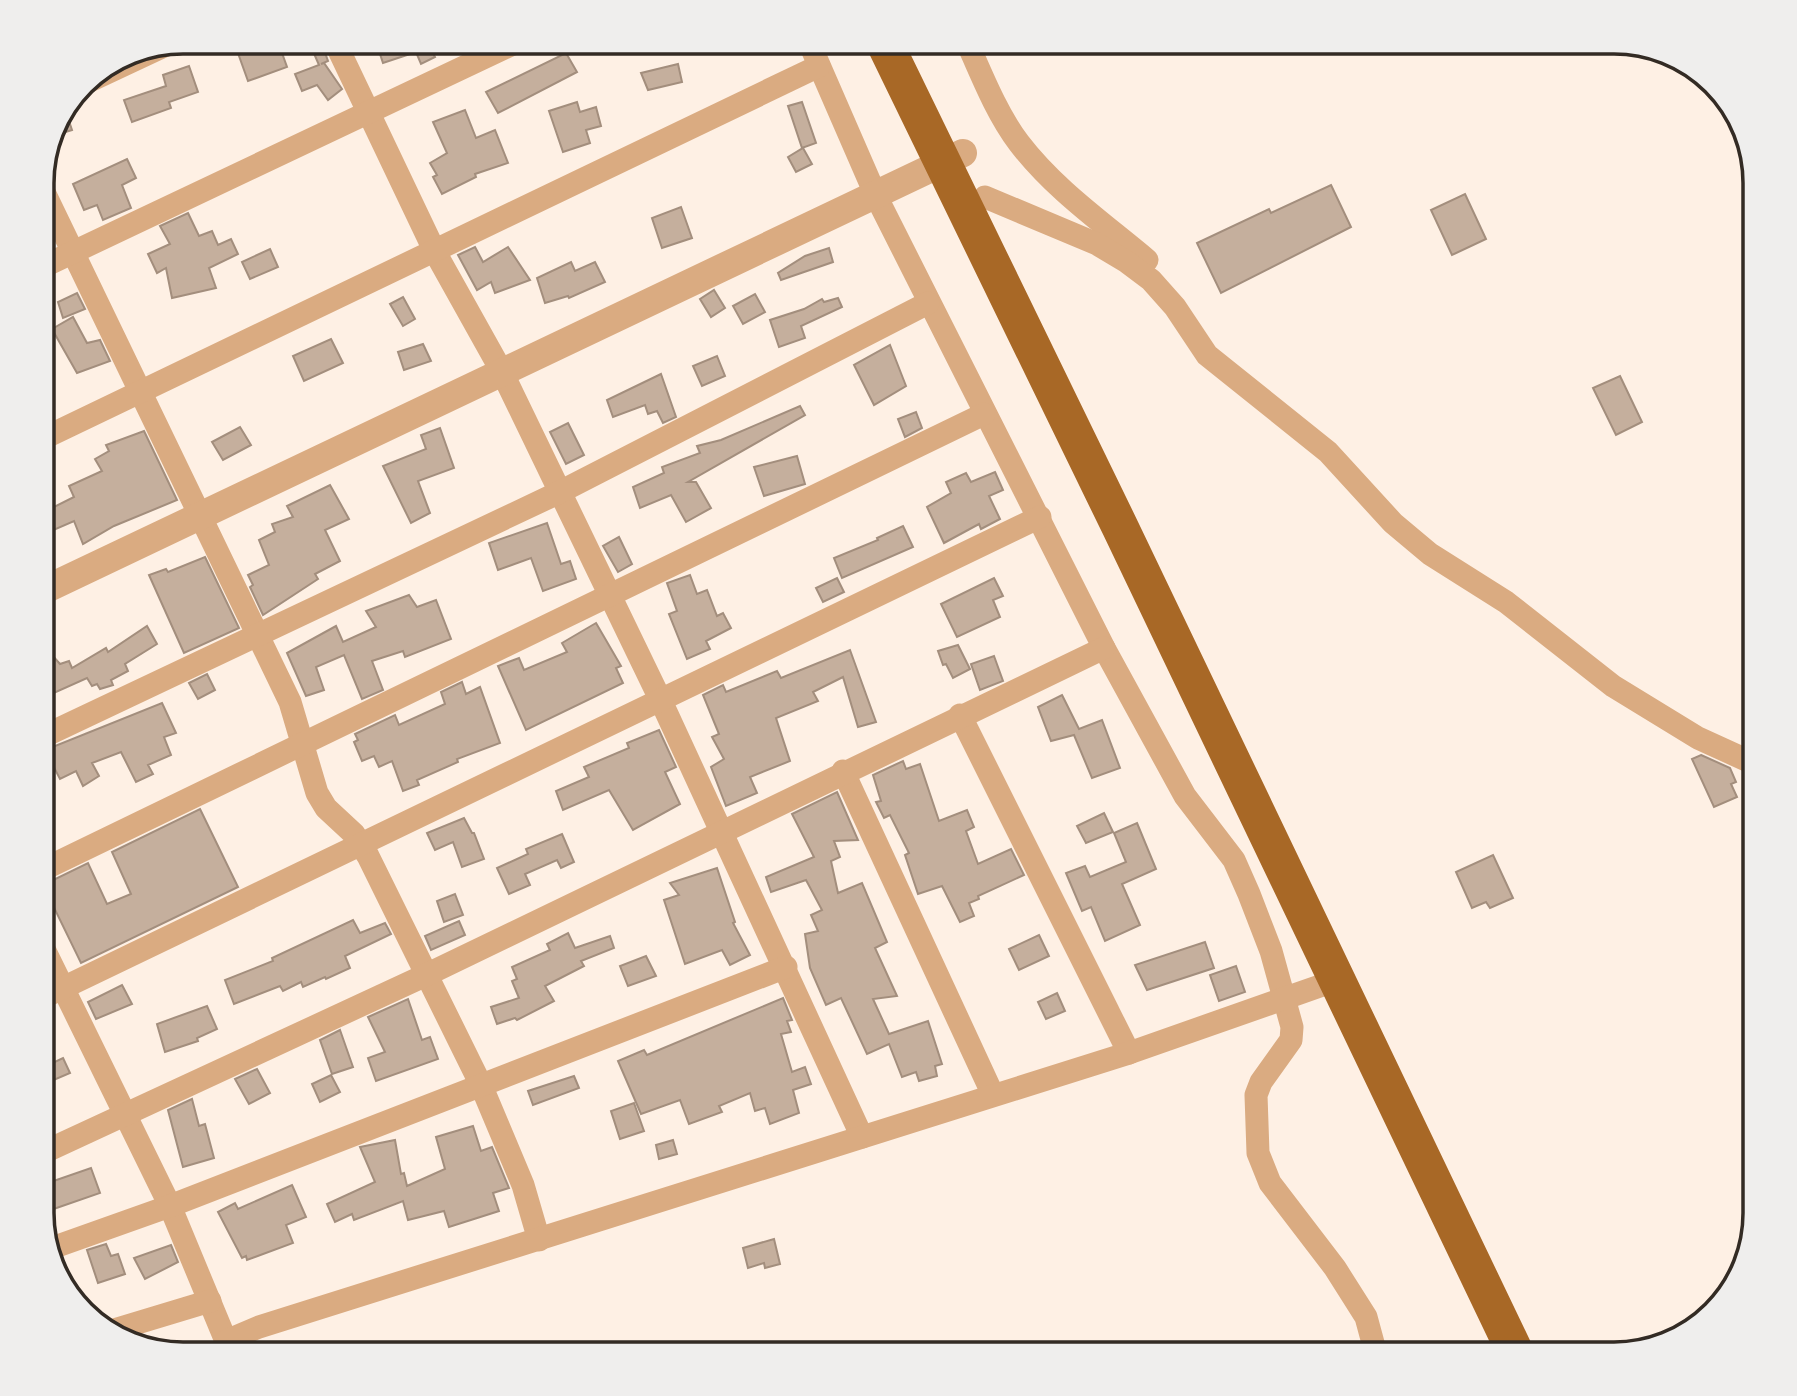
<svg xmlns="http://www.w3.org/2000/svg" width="1797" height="1396" viewBox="0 0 1797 1396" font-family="Cabin,sans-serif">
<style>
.building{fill:#c5af9d;stroke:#a38e7d;stroke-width:2}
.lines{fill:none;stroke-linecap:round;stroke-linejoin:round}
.minor{stroke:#daab81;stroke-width:23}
.tertiary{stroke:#daab81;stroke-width:28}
.trunk{stroke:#a86826;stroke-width:37}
.rim{fill:none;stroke:#332b24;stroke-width:3.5}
</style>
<rect width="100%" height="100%" fill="#fef0e4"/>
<g class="building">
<path d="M234 42H278L287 67 248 81Z"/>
<path d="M309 42H321L328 61 321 64 324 63 342 89 328 100 317 85 302 91 295 74 319 65Z"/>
<path d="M376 42H436L430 47 435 57 421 64 416 52 383 63Z"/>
<path d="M566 53 577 72 498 113 486 92Z"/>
<path d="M678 64 682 82 648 90 641 73Z"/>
<path d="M189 66 198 92 169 102 171 108 132 122 124 100 166 86 163 75Z"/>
<path d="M577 102 580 112 596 107 601 126 586 130 590 143 563 152 549 111Z"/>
<path d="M802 102 816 143 802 148 788 106Z"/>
<path d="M65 109 72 130 52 136 57 120Z"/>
<path d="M465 110 476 138 495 130 508 163 475 174 476 177 442 194 433 177 437 175 430 163 447 153 433 122Z"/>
<path d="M803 148 812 164 796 172 788 157Z"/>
<path d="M127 159 136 178 122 185 131 208 103 220 97 205 84 210 73 184Z"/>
<path d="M1331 185 1351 227 1221 293 1197 243 1269 209 1271 213Z"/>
<path d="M1465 194 1486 239 1452 255 1431 210Z"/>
<path d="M681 207 692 238 662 248 652 218Z"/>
<path d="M188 213 199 236 212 231 218 245 231 239 238 254 209 268 216 288 172 298 166 268 157 273 148 254 170 244 160 226Z"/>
<path d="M475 247 483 262 508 247 530 280 495 293 491 282 477 290 458 255Z"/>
<path d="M829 248 833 262 781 280 778 273 805 256Z"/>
<path d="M270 249 278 267 250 279 242 262Z"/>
<path d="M571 262 575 271 595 262 605 282 569 298 568 296 545 303 537 278Z"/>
<path d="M714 290 725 308 711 317 700 299Z"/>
<path d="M77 293 85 309 63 318 58 302Z"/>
<path d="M755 294 765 312 743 324 733 306Z"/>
<path d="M403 297 415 319 403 326 390 304Z"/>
<path d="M838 298 842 307 801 326 805 338 779 347 770 320 804 309 822 299 824 302Z"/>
<path d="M73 317 87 343 100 340 110 361 77 373 52 329Z"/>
<path d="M331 339 343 363 304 381 293 356Z"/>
<path d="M423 344 431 361 404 370 398 352Z"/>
<path d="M890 345 906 386 874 405 854 365Z"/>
<path d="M717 356 725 376 702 386 693 366Z"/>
<path d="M661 374 676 417 663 423 657 411 648 414 645 405 613 417 607 400Z"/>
<path d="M1620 376 1642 422 1616 435 1593 388Z"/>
<path d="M800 406 805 415 688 482H696L711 508 686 522 671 495 640 508 633 487 664 473 662 467 700 453 697 446 721 440Z"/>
<path d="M916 412 922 428 905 437 898 419Z"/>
<path d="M568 423 584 455 566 464 550 432Z"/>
<path d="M240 427 251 445 223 460 212 442Z"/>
<path d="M440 428 454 468 418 481 430 513 411 523 383 466 426 449 421 435Z"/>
<path d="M144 431 177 500 114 526 83 544 74 521 42 535V513L74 497 69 486 102 471 95 459 109 451 106 445Z"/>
<path d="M797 456 805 484 764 496 754 467Z"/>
<path d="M995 472 1003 490 989 496 1000 519 981 529 979 524 944 543 927 507 951 493 946 482 966 473 971 482Z"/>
<path d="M330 485 349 519 325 530 340 561 315 574 318 579 263 615 250 587 253 585 248 575 269 565 259 540 275 532 272 524 293 517 287 506Z"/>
<path d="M547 523 561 564 570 561 576 579 543 591 531 558 498 570 489 543Z"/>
<path d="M903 526 913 547 842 578 834 558 878 540 877 538Z"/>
<path d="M619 537 632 564 618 572 603 546Z"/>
<path d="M205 557 239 628 184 653 149 575 166 569 168 572Z"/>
<path d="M690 575 697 594 707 590 717 616 723 613 731 628 706 641 710 649 687 659 669 614 677 611 667 583Z"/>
<path d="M837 578 844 592 823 602 816 588Z"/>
<path d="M994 578 1003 596 993 600 1000 617 957 637 941 604Z"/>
<path d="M409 595 417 607 436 600 451 639 405 657 403 651 372 661 383 690 362 699 344 655 316 667 324 690 306 696 287 653 336 626 343 642 376 627 366 611Z"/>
<path d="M596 623 621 666 616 668 623 683 526 730 498 666 519 658 524 670 567 652 562 643Z"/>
<path d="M147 626 157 644 125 664 128 671 111 680 113 685 100 689 97 684 92 686 87 678 47 696 42 689V658L53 656 60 664 69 661 72 668 106 648 108 652Z"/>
<path d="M958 645 970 669 953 678 946 664 943 665 938 651Z"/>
<path d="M850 650 876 722 858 727 843 677 813 692 818 701 776 718 790 761 750 777 757 793 726 806 711 767 724 759 712 737 719 734 703 695 723 685 726 692 777 671 781 678Z"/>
<path d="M994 656 1003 681 980 690 971 664Z"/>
<path d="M207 674 215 690 198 699 189 683Z"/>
<path d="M462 682 466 694 480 687 500 743 457 759 458 762 417 780 419 785 403 791 392 761 379 767 374 756 362 761 354 742 358 740 355 734 395 715 399 725 445 704 441 692Z"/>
<path d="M1062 695 1079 729 1102 720 1120 768 1092 778 1074 735 1051 741 1038 707Z"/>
<path d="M162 703 176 733 164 737 171 755 148 765 153 774 136 782 121 752 92 763 99 776 83 786 76 771 60 779 45 750Z"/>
<path d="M659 730 676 767 665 772 680 804 633 830 609 790 563 810 556 791 589 777 584 767 629 748 627 743Z"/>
<path d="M1701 755 1730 768 1736 782 1731 784 1737 797 1714 807 1692 759Z"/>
<path d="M903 761 906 769 920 764 939 821 967 810 974 827 966 831 978 864 1011 849 1024 875 978 896 979 899 969 903 974 916 960 922 942 886 918 894 905 855 909 853 890 815 884 818 876 802 881 801 873 775Z"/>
<path d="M837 792 858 840 834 841 840 857 831 861 838 893 862 883 887 942 875 948 897 996 873 999 889 1034 928 1021 942 1064 935 1066 937 1076 919 1081 916 1072 902 1077 889 1044 867 1054 841 998 826 1005 810 968 805 934 818 931 811 915 822 910 806 880 771 892 766 877 814 857 792 814Z"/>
<path d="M200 809 238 887 81 963 43 885 88 863 107 904 131 894 112 852Z"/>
<path d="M1104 813 1113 832 1086 843 1077 826Z"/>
<path d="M464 818 472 833H474L484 859 462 867 453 842 435 850 427 833Z"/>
<path d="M1137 823 1156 869 1122 884 1140 925 1105 941 1091 907 1082 911 1066 873 1085 866 1090 877 1126 862 1114 833Z"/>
<path d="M562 834 574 862 561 868 557 860 525 874 530 885 509 894 497 868 528 854 526 849Z"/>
<path d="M1493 855 1513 898 1490 908 1486 902 1472 908 1456 872Z"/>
<path d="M717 868 735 922 733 923 750 955 730 965 722 950 685 964 664 900 679 895 670 883Z"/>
<path d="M455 894 463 915 444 922 437 901Z"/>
<path d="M353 920 360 933 385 923 391 934 345 956 350 968 326 979 325 977 303 987 301 982 283 991 280 986 234 1004 225 980 273 961 272 958Z"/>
<path d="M459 921 465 935 431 950 425 936Z"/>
<path d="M568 933 575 948 610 936 614 948 581 961 584 966 545 986 554 1001 517 1020 515 1018 497 1024 491 1007 519 998 512 981 517 979 512 967 550 950 547 944Z"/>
<path d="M1039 935 1049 956 1019 970 1009 949Z"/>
<path d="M1205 942 1214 968 1147 990 1135 965Z"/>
<path d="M646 956 656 976 628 986 620 966Z"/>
<path d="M1236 966 1245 992 1219 1001 1210 975Z"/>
<path d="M122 985 132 1004 96 1019 88 1002Z"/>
<path d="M1057 993 1065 1011 1046 1019 1038 1002Z"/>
<path d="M783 998 792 1020 787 1021 791 1032 781 1034 792 1072 805 1067 811 1084 793 1090 799 1113 770 1124 765 1108 755 1111 750 1093 719 1106 722 1112 689 1124 680 1100 641 1114 618 1061 644 1050 647 1055Z"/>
<path d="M408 999 422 1040 430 1037 438 1059 376 1081 368 1058 385 1052 368 1017Z"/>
<path d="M207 1006 217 1029 197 1038 198 1041 165 1052 157 1024Z"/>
<path d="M340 1030 353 1067 332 1074 320 1040Z"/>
<path d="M63 1058 70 1073 42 1085V1068Z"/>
<path d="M257 1069 270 1093 249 1104 235 1079Z"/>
<path d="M331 1075 340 1092 320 1102 312 1084Z"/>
<path d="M574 1076 579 1088 533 1105 528 1091Z"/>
<path d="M192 1099 199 1126 205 1124 214 1158 183 1167 168 1110Z"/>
<path d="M634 1103 644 1131 620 1139 611 1111Z"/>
<path d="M473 1126 481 1151 492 1147 509 1188 493 1193 499 1211 449 1227 444 1211 408 1220 403 1201 354 1220 352 1214 335 1222 327 1204 375 1182 360 1147 395 1140 401 1174 404 1173 407 1186 445 1169 436 1137Z"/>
<path d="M673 1140 677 1154 659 1159 656 1145Z"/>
<path d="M91 1168 100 1193 42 1213V1185Z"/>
<path d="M292 1185 306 1217 286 1225 293 1243 247 1260 246 1256 242 1258 218 1212 235 1203 238 1209Z"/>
<path d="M774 1239 780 1264 765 1268 764 1263 748 1268 743 1248Z"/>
<path d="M106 1244 111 1256 118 1254 125 1274 98 1283 87 1250Z"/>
<path d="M171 1245 178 1262 145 1279 134 1258Z"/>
</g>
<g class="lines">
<g class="minor">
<path d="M335 42 435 252 502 372 661 701 862 1137"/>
<path d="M809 42 876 196 1104 648 1185 796 1234 860 1249 894 1271 951 1292 1027 1291 1040 1261 1082 1256 1095 1258 1153 1270 1183 1335 1268 1366 1317 1376 1354"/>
<path d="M967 42C982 76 997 114 1019 143 1054 189 1103 223 1147 260"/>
<path d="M85 83 166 45"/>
<path d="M42 188 290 702 317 793 326 808 354 834 368 856 481 1085 523 1185 539 1240"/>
<path d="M985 197 1097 244 1127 262 1151 280 1175 307 1207 355 1328 452 1393 523 1430 554 1506 602 1613 686 1698 738 1755 764"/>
<path d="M42 267 517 42"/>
<path d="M42 439 819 66"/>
<path d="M960 715 1129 1053"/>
<path d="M42 737 558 493 928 303"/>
<path d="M843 771 993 1095"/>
<path d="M42 870 984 414"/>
<path d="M42 945 170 1206 226 1341 222 1354"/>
<path d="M42 998 1040 517"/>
<path d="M42 1153 426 975 1104 648"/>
<path d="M49 1249 170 1206 786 967"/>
<path d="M114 1330 210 1301"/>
<path d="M226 1341 259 1327 1129 1053 1337 980"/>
</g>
<path class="tertiary" d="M42 591 963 153"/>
<path class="trunk" d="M884 42 1120 527 1516 1354"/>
</g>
<path d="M0 0H1797V1396H0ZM183 54H1614A129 129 0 0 1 1743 183V1213A129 129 0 0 1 1614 1342H183A129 129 0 0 1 54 1213V183A129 129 0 0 1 183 54Z" fill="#efeeed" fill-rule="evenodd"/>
<path class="rim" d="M183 54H1614A129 129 0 0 1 1743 183V1213A129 129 0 0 1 1614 1342H183A129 129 0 0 1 54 1213V183A129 129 0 0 1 183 54Z"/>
</svg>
